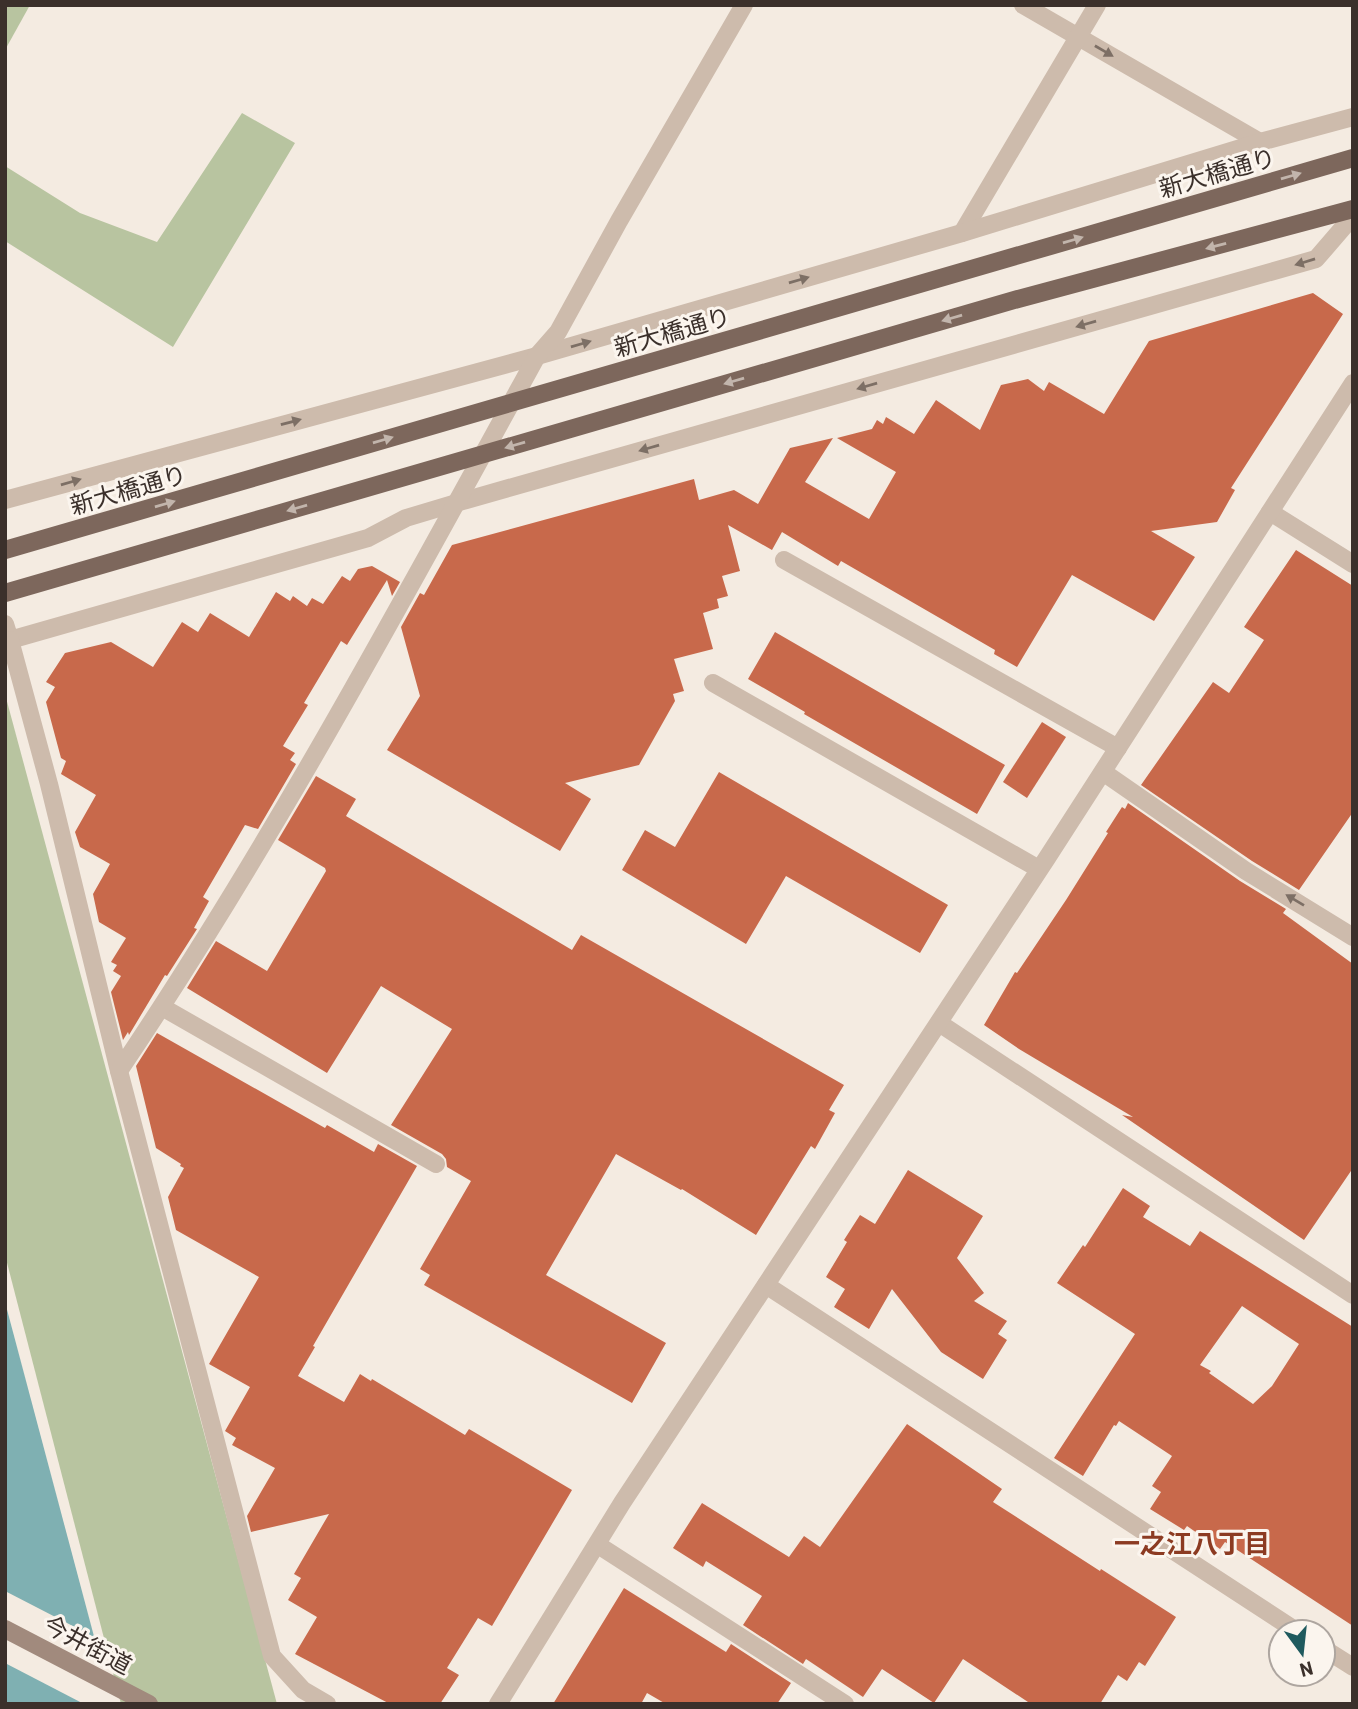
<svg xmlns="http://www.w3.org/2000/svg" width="1358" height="1709" viewBox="0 0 1358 1709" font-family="Barlow,'Noto Sans JP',sans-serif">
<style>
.green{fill:#b8c4a0}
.water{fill:#7fb0b2}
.pier{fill:#f4ebe1}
.building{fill:#c8694b;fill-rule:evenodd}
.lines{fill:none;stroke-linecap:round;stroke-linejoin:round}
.street{stroke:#cdbbac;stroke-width:18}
.secondary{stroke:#a18a7d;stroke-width:18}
.primary{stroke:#7d675c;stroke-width:18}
.oneway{fill:#7d6f65}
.oneway2{fill:#c2b5ac}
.labels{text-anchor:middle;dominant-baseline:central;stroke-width:6;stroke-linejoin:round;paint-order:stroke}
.street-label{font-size:24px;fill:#3b302b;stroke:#fbf5ee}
.neighbourhood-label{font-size:26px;font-weight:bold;fill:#8c3b22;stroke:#fbf5ee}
</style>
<rect width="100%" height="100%" fill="#f4ebe1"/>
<g class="green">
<path d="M5 5H30L5 50Z"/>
<path d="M242 113 295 143 173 347 5 241V166L80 213 157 242Z"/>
<path d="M5 694 277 1704H121L5 1255Z"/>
</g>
<path class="water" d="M5 1302 112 1704H5Z"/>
<path class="pier" d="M5 1591 98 1639 115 1704H84L5 1663Z"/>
<g class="building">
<path d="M1313 293 1343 314 1231 488 1235 490 1217 522 1151 531 1195 557 1154 621 1072 575 1017 667 994 654 995 650 841 561 838 566 782 532 772 550 728 525 740 571 722 576 728 596 717 599 719 608 703 613 713 649 674 659 684 691 673 694 675 701 639 765 565 783 591 799 560 851 387 750 420 696 401 627 420 593 424 595 452 545 694 479 699 500 734 490 758 504 790 448 833 438 805 482 869 519 896 472 837 438 872 429 877 420 883 424 886 417 914 434 936 400 980 430 1001 385 1028 379 1044 391 1049 382 1104 414 1149 341Z"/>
<path d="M1296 550 1353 586V812L1299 890 1252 861 1141 785 1213 682 1229 693 1264 640 1244 627Z"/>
<path d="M372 566 400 582 392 596 387 580 347 645 341 641 304 703 308 705 283 746 295 753 290 760 296 764 258 829 245 825 203 897 209 901 194 928 197 929 167 976 165 975 129 1035 128 1032 123 1040 111 992 121 976 113 971 117 965 111 962 126 938 99 922 93 894 110 864 80 847 75 832 96 795 61 774 66 761 61 758 46 702 55 687 46 682 65 653 111 642 153 667 182 622 198 632 210 613 249 637 276 592 290 601 293 596 307 606 312 598 323 604 342 576 350 581 358 569Z"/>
<path d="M775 632 1005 765 977 814 804 714 805 712 748 679Z"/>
<path d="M1042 722 1066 737 1027 798 1003 782Z"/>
<path d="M719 772 948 905 920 953 786 876 746 944 622 870 645 830 675 847Z"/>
<path d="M316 776 356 799 346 816 572 950 581 935 844 1085 829 1110 835 1113 815 1149 811 1146 756 1235 682 1189 681 1190 616 1154 546 1275 666 1343 632 1403 424 1285 430 1275 420 1269 471 1181 447 1167 446 1159 442 1154 391 1125 452 1029 381 986 327 1073 187 988 216 941 267 971 326 871 325 868 278 840Z"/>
<path d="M1128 803 1240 881 1286 909 1283 913 1353 964V1168L1304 1240 1122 1115 1133 1117 1019 1049 984 1025 1015 972 1017 973 1066 900 1108 833 1106 832 1122 807 1125 809Z"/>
<path d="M157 1033 325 1128 327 1125 374 1152 378 1144 417 1166 313 1346 315 1347 298 1376 344 1402 360 1374 371 1381 372 1379 465 1435 469 1429 572 1490 492 1626 478 1618 447 1668 459 1675 440 1704H390L295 1654 317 1617 288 1600 301 1578 294 1574 329 1514 251 1532 247 1516 275 1468 232 1445 236 1438 225 1431 250 1387 209 1364 259 1277 176 1230 168 1197 184 1168 180 1166 181 1164 156 1148 136 1066Z"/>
<path d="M908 1170 983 1216 957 1258 984 1293 974 1301 1007 1321 998 1334 1007 1340 983 1379 941 1352 892 1289 869 1329 834 1307 845 1289 826 1277 847 1242 844 1240 860 1215 875 1224Z"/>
<path d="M1123 1188 1150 1206 1143 1217 1190 1246 1200 1231 1353 1327V1626L1225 1542 1220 1549 1187 1526 1184 1530 1150 1509 1161 1492 1152 1486 1172 1456 1119 1421 1116 1426 1114 1425 1083 1476 1054 1458 1135 1334 1057 1283 1083 1245 1085 1247ZM1242 1306 1299 1344 1272 1386 1253 1404 1209 1373 1211 1371 1200 1365Z"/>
<path d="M907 1424 1002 1489 993 1502 1100 1571 1101 1569 1176 1617 1145 1666 1139 1662 1127 1681 1118 1675 1100 1704H1031L963 1659 934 1703 882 1669 863 1697 806 1659 803 1664 743 1625 762 1596 706 1561 703 1567 673 1548 702 1503 789 1557 804 1536 820 1547Z"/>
<path d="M624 1588 726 1652 731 1644 791 1683 777 1704H666L647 1693 641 1704H553Z"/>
</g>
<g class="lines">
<g class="street">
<path d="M1023 5 1260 142"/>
<path d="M962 233 1097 5"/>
<path d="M5 500 537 356 962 233 1260 142 1353 117"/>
<path d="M1270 512 1353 564"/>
<path d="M784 560 1118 748"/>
<path d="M5 624 10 640 368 538 406 518 456 503 1316 259 1353 216"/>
<path d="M10 640 49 784 119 1071 272 1656 303 1690 327 1704"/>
<path d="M713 683 1039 869"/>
<path d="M1103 772 1246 871 1353 937"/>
<path d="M162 1007 436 1164"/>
<path d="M939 1023 1353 1295"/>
<path d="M119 1071C273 842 404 598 537 356L558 332 619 221 744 5"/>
<path d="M766 1285 1298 1632"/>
<path d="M598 1545 845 1704"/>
<path d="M1323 1648 1353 1667"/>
<path d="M498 1704 622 1503 1047 858 1353 383"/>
</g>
<path class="secondary" d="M5 1629 149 1704"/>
<g class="primary">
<path d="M5 550 1353 158"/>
<path d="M5 593 1018 299 1353 209"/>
</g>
</g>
<defs><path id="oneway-solid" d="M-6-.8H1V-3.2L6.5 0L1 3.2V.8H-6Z" transform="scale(1.75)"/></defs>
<g class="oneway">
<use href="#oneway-solid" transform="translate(1104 51) rotate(30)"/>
<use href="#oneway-solid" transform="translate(1305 262) rotate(163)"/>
<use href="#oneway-solid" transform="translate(799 280) rotate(-16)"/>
<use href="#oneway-solid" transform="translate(1086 324) rotate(164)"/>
<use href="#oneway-solid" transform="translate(581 344) rotate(-16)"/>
<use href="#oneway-solid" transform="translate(867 386) rotate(164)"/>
<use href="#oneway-solid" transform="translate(291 422) rotate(-15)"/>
<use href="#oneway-solid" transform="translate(649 448) rotate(164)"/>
<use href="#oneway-solid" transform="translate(71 482) rotate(-16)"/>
<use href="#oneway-solid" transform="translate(1295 900) rotate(-149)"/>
</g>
<g class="oneway2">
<use href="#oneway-solid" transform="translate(1291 176) rotate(-16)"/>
<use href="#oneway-solid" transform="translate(1073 240) rotate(-16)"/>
<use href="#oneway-solid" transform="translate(1216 246) rotate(165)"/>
<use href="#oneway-solid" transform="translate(952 318) rotate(164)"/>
<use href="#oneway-solid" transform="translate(734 381) rotate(164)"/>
<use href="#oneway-solid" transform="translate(383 440) rotate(-16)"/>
<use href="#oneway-solid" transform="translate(515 445) rotate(164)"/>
<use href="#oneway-solid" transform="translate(165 504) rotate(-16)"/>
<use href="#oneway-solid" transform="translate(297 508) rotate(164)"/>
</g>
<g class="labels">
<g class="street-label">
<text transform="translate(1217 172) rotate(-16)">新大橋通り</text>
<text transform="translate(672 331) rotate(-16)">新大橋通り</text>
<text transform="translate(128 489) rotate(-16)">新大橋通り</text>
<text transform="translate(88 1644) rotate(28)">今井街道</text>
</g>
<g class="neighbourhood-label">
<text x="1192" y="1542">一之江八丁目</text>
</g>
</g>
<rect width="1358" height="1709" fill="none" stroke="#3b302b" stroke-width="14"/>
<g transform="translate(1302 1653) rotate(165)"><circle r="33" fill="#fbf5ee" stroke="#aea6a0" stroke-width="2"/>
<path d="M0-5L12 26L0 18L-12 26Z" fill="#1f5a5e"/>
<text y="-10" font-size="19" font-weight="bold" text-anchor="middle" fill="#3b302b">N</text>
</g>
</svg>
